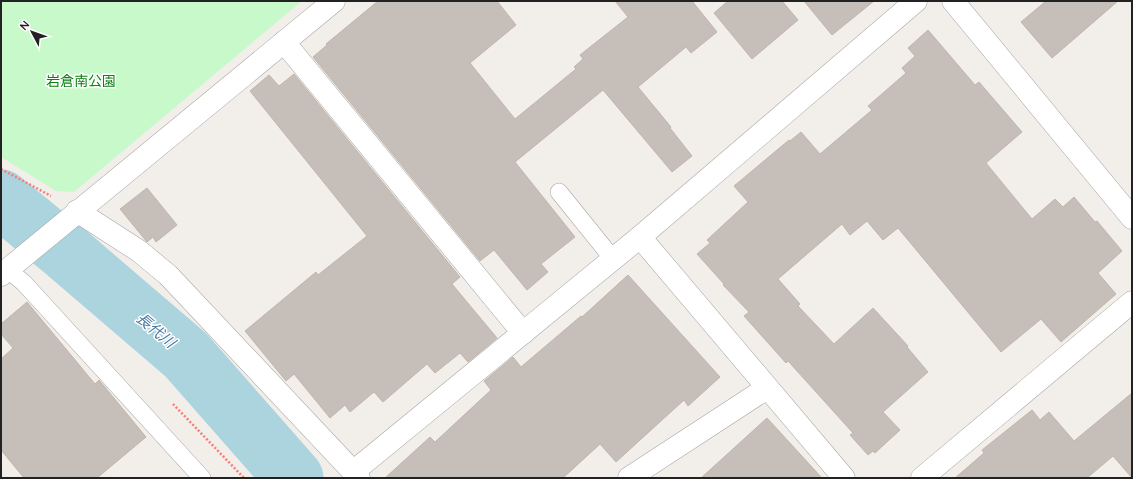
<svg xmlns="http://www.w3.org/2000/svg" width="1133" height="479" viewBox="0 0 1133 479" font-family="Quicksand,'Noto Sans JP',sans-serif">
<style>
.park{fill:#c8f9cb}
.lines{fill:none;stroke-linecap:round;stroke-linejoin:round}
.river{stroke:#abd4de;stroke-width:59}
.building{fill:#c6beb8;stroke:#c3b5ab}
.lane-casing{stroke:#a6a6a6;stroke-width:18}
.street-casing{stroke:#a6a6a6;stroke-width:23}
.path{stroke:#f87d74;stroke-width:2.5;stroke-dasharray:2 2;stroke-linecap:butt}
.lane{stroke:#fff;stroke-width:17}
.street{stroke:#fff;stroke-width:22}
.labels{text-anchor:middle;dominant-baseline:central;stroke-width:3;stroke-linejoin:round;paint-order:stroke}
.park-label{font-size:14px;fill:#0e8114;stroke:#fff}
.water-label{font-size:15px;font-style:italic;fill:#4878a1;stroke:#fff}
</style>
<rect width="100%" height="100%" fill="#f2eee9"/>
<path class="park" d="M1 1H302L74 192 56 191 1 157Z"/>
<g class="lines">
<path class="river" d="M1 199 67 253 186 355 294 478"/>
</g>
<g class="building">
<path d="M378 1H497L516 25 470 63 515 119 576 69 574 67 583 59 580 55 628 17 615 1H692L717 32 691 53 686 47 638 87 671 127 670 128 692 156 672 172 603 90 515 162 575 237 541 264 548 272 527 290 494 250 480 261 313 57 327 45 326 44Z"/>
<path d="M728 1H782L798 20 752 59 714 13Z"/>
<path d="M804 1H874L832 35Z"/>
<path d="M1046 1H1118L1052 58 1021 22Z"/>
<path d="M928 30 975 85 979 82 1022 132 986 163 1032 219 1055 199 1063 207 1074 197 1095 222 1097 221 1122 251 1098 273 1116 294 1061 342 1041 319 1001 352 898 228 883 240 867 221 850 235 842 224 778 279 800 304 798 306 834 344 873 308 908 346 907 347 928 372 883 412 900 430 875 453 873 451 868 455 850 435 853 433 788 361 786 363 744 316 749 312 723 285 724 284 697 254 710 243 707 240 748 202 734 186 789 140 790 141 801 132 820 154 872 110 868 106 906 73 902 68 915 56 908 48Z"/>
<path d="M294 74 460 277 452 284 497 338 468 362 460 353 435 373 427 364 383 402 374 392 350 412 345 405 330 418 294 374 286 381 245 331 316 272 318 275 367 236 250 91 269 75 279 86Z"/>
<path d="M147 188 177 225 156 242 153 237 147 242 120 209Z"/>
<path d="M628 275 720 377 688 406 684 400 616 462 600 444 563 478H385L430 437 435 442 491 390 484 381 513 357 521 367 581 316 582 317Z"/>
<path d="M27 302 95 384 99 380 146 437 97 478H24L1 450V359L13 348 1 334V324Z"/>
<path d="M1132 393V478L1113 456 1087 478H955L984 453 982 450 1032 410 1040 420 1049 412 1074 441Z"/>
<path d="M767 418 822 478H701Z"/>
</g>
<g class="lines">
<defs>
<g id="lane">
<path d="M559 192 613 259"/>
<path d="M7 269 24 283 202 478"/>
</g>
<g id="street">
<path d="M953 1 1132 218"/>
<path d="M284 42 523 333"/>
<path d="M77 211 139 251 168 275 359 478"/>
<path d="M640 237 844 478"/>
<path d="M1 275 334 1"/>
<path d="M353 472 640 237 916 1"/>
<path d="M629 478 767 388"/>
<path d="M922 478 1132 302"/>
</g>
</defs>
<use href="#lane" class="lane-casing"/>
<use href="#street" class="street-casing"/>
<g class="path">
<path d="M1 169 51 196"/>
<path d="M173 404 244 478"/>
</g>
<use href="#lane" class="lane"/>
<use href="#street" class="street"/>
</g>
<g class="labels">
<g class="park-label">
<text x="81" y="81">岩倉南公園</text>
</g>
<g class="water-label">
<text transform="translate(156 330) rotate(40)">長代川</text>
</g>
</g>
<rect width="1133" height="479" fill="none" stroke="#222222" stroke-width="4"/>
<g transform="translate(32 32) rotate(311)" stroke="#ffffff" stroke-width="3" paint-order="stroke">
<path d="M0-3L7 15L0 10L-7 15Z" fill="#222222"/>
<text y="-6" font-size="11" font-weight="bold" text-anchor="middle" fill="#222222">N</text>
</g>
</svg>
